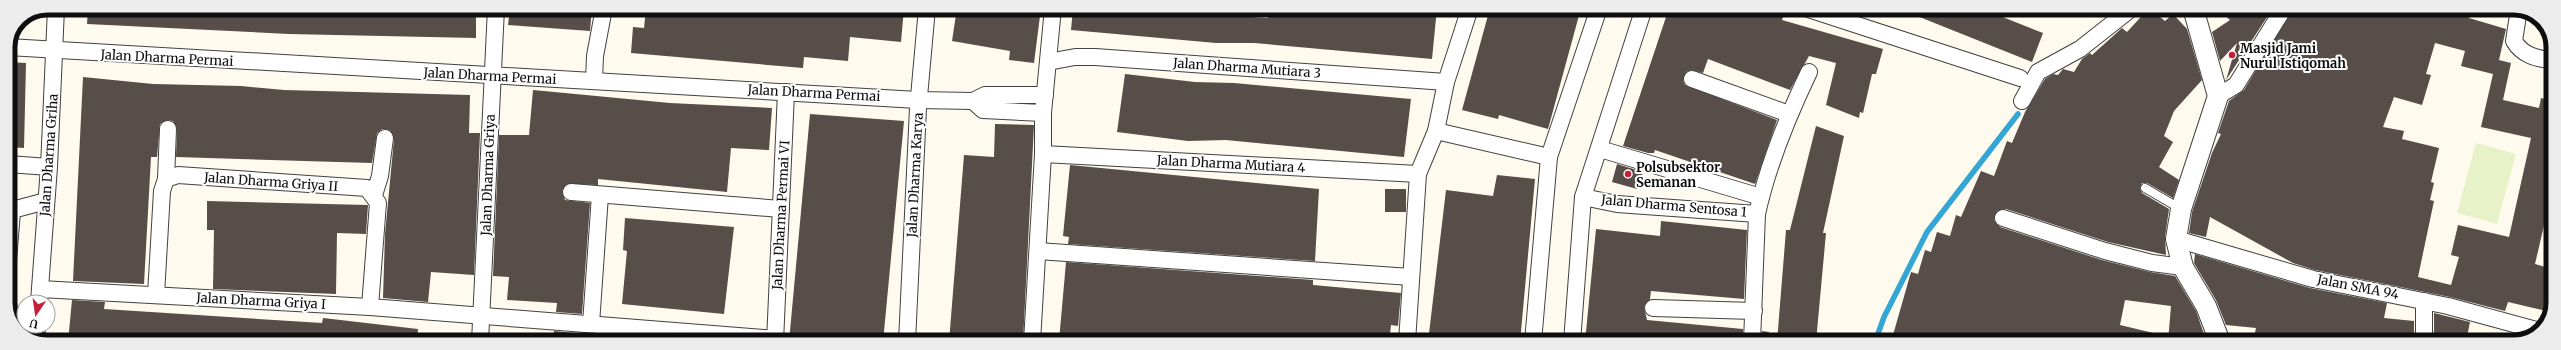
<svg xmlns="http://www.w3.org/2000/svg" width="2561" height="350" viewBox="0 0 2561 350" font-family="Merriweather,serif">
<style>
.pitch{fill:#e8f2c8}
.lines{fill:none;stroke-linecap:round;stroke-linejoin:round}
.stream{stroke:#33a6d5;stroke-width:5.5}
.building{fill:#574d49;fill-rule:evenodd}
.service-casing{stroke:#414141;stroke-width:10}
.minor-casing{stroke:#414141;stroke-width:18}
.tertiary-casing{stroke:#414141;stroke-width:22}
.service{stroke:#fff;stroke-width:8}
.minor{stroke:#fff;stroke-width:16}
.tertiary{stroke:#fff;stroke-width:20}
.poi-dot{fill:#c61e38;stroke:#fff;stroke-width:1.5}
.labels{text-anchor:middle;dominant-baseline:central;stroke-width:4;stroke-linejoin:round;paint-order:stroke}
.poi-label{font-size:13px;font-weight:bold;fill:#0e0e0e;stroke:#fff;text-anchor:start}
.street-label{font-size:13px;fill:#0e0e0e;stroke:#fff}
.rim{fill:none;stroke:#0e0e0e;stroke-width:5}
</style>
<rect width="100%" height="100%" fill="#fffaee"/>
<g class="pitch">
<path d="M2002 8H2029L2025 18Z"/>
<path d="M2476 143 2516 154 2497 224 2457 213Z"/>
</g>
<g class="lines">
<path class="stream" d="M1875 342 1884 317 1927 232 2018 114"/>
</g>
<g class="building">
<path d="M88 8H476V38L289 34 87 24Z"/>
<path d="M510 8H592L590 31 508 25Z"/>
<path d="M646 8H904L901 42 850 37 848 61 804 57 803 68 631 53 633 27 644 28Z"/>
<path d="M957 8H1041L1034 63 1009 60 1010 51 952 41Z"/>
<path d="M1073 8H1116L1268 18V8H1437L1432 59 1254 43H1216L1071 30Z"/>
<path d="M1490 8H1581L1548 129 1499 115 1498 119 1462 110Z"/>
<path d="M1669 8H1767L1784 14 1782 20 1883 49 1876 74H1872L1863 113 1860 112 1859 118 1826 105 1836 63 1809 56 1790 90 1708 59 1703 73 1691 70 1686 72 1683 80 1685 85 1777 120 1755 184 1655 150 1654 153H1648L1623 146Z"/>
<path d="M1897 8H1980L2043 33 2032 62Z"/>
<path d="M2149 8 2165 21 2173 14 2187 29 2202 80 2174 111 2164 136 2173 142 2159 167 2179 180 2173 198 2147 183H2142L2140 188 2142 193 2169 209 2165 237 2166 255 2108 242 2006 209 1997 211 1994 220 2000 227 2102 260 2150 272 2175 276 2196 311 2204 334 2203 342H2168L2171 306 2125 300 2120 325 2166 336 2165 342H1891L1911 272 1918 274 1925 250 1931 252 1937 232 1950 236 1956 215 1961 217 1981 171 1994 176 2007 141 2012 143 2025 112 2045 79 2053 74 2058 75 2063 69 2074 72 2082 59 2090 53 2092 55 2122 28 2127 32Z"/>
<path d="M2216 8H2273L2226 80 2237 43 2220 61 2212 32 2230 20Z"/>
<path d="M2293 8H2472L2469 18 2506 29 2499 60 2511 63 2503 100 2539 108 2541 98 2553 101V187L2535 264 2553 269V308L2551 312 2508 302 2505 311 2450 297 2315 270 2293 263 2210 217 2206 237 2189 233 2192 212 2212 153 2221 134 2218 133 2229 101 2244 90ZM2435 43 2465 51 2461 66 2493 74 2481 127 2531 138 2509 237 2458 225 2451 255 2459 257 2451 285 2418 277 2434 201 2430 200 2434 183 2431 182 2439 148 2402 139 2404 131 2383 127 2394 97 2422 105 2431 75 2426 74Z"/>
<path d="M8 62 26 63 24 148 8 147Z"/>
<path d="M1125 74 1195 82 1234 83 1411 99 1404 157 1226 140 1188 141 1117 132Z"/>
<path d="M83 77 153 84 241 86 284 90 470 95 469 133H480L474 275 431 272 428 302 383 298 385 234 394 139 390 130 382 129 377 133 372 163 176 157 177 129 173 121 168 120 160 124 157 157H151L144 284 73 281Z"/>
<path d="M533 90 670 103 772 108 769 150 731 148 727 192 598 179V185L567 184 562 191 565 200 590 203 582 314 556 312 557 303 507 300 509 277 493 276 499 135H529Z"/>
<path d="M810 114 904 121 883 342H789Z"/>
<path d="M995 124 1034 125 1023 342H949L964 155 994 157Z"/>
<path d="M1816 126 1844 136 1823 233H1826L1816 342H1777L1786 230H1790Z"/>
<path d="M1617 164 1643 172 1637 189 1612 182Z"/>
<path d="M1070 165 1319 189 1315 261 1068 244 1069 237 1063 236Z"/>
<path d="M1497 175 1535 179 1520 342H1428L1446 190 1493 196Z"/>
<rect x="1385" y="189" width="21" height="23"/>
<path d="M207 201 368 205 366 234 337 233 336 294 213 289 214 230H207Z"/>
<path d="M625 218 734 227 724 314 622 304 627 251 623 250Z"/>
<path d="M1661 221 1747 230 1744 299 1651 291 1650 299 1644 307 1647 320 1743 329V342H1585L1596 229 1660 236Z"/>
<path d="M2195 254 2310 288 2387 303 2384 318 2414 321V342H2291L2279 339V342H2253L2256 328 2226 325 2216 300 2194 263Z"/>
<path d="M1066 262 1313 280V285L1401 293 1398 326 1391 325 1389 342 1059 341Z"/>
<path d="M72 300 105 302 104 309 322 323 323 318 418 329 417 342H68Z"/>
<path d="M2434 313 2470 322 2466 342H2434Z"/>
<path d="M554 331 586 334 585 342H553Z"/>
<path d="M1762 331 1769 332 1768 342H1762Z"/>
</g>
<g class="lines">
<defs>
<path id="service" d="M2145 188 2181 209"/>
<g id="minor">
<path d="M1470 8 1446 82 1436 131 1549 157"/>
<path d="M1805 8 2020 78"/>
<path d="M2519 9 2514 41C2523 56 2536 58 2553 61"/>
<path d="M8 47 918 100 973 101 985 95H1045"/>
<path d="M1048 62 1075 57H1095L1446 82"/>
<path d="M1692 79 1789 114"/>
<path d="M594 81 595 56 604 8"/>
<path d="M2218 96 2236 85 2284 8"/>
<path d="M973 101 983 110 1043 113"/>
<path d="M2022 101 2038 72 2080 49 2132 8"/>
<path d="M1600 149 1761 197"/>
<path d="M1043 154 1418 174"/>
<path d="M8 164 49 167"/>
<path d="M166 179 168 129"/>
<path d="M571 192 781 209"/>
<path d="M374 195 380 176 385 138"/>
<path d="M1583 197 1617 204 1757 214C1768 164 1787 118 1809 72"/>
<path d="M2003 218 2105 251 2152 263 2183 267"/>
<path d="M2176 239 2313 279 2448 306 2540 331"/>
<path d="M1038 251 1411 277"/>
<path d="M8 260 12 212 16 209 46 201"/>
<path d="M40 289 370 307 776 339"/>
<path d="M156 295 162 191 166 179 178 175 367 188 378 203 370 307"/>
<path d="M2424 301V342"/>
<path d="M39 302 49 167 56 8"/>
<path d="M1653 308 1754 311"/>
<path d="M15 321 24 323"/>
<path d="M591 324 600 195"/>
<path d="M36 339 37 326"/>
<path d="M480 342 496 8"/>
<path d="M775 342 786 92"/>
<path d="M907 342 918 108 927 8"/>
<path d="M1032 342 1043 154V113L1053 8"/>
<path d="M1407 342 1418 174 1436 131"/>
<path d="M1533 342 1549 157 1599 8"/>
<path d="M1572 342 1583 197 1644 8"/>
<path d="M1752 342 1757 214"/>
</g>
<path id="tertiary" d="M2193 8 2218 96 2181 209 2176 239 2183 267 2206 306 2220 342"/>
</defs>
<use href="#service" class="service-casing"/>
<use href="#minor" class="minor-casing"/>
<use href="#tertiary" class="tertiary-casing"/>
<use href="#service" class="service"/>
<use href="#minor" class="minor"/>
<use href="#tertiary" class="tertiary"/>
</g>
<g class="poi-dot">
<circle cx="2232" cy="55" r="4"/>
<circle cx="1628" cy="174" r="4"/>
</g>
<g class="labels">
<g class="poi-label">
<text x="2240" y="48">Masjid Jami<tspan x="2240" dy="15">Nurul Istiqomah</tspan></text>
<text x="1636" y="167">Polsubsektor<tspan x="1636" dy="15">Semanan</tspan></text>
</g>
<g class="street-label">
<text transform="translate(167 58) rotate(3)">Jalan Dharma Permai</text>
<text transform="translate(1247 68) rotate(4)">Jalan Dharma Mutiara 3</text>
<text transform="translate(490 76) rotate(3)">Jalan Dharma Permai</text>
<text transform="translate(814 93) rotate(3)">Jalan Dharma Permai</text>
<text transform="translate(49 155) rotate(-86)">Jalan Dharma Griha</text>
<text transform="translate(1231 164) rotate(3)">Jalan Dharma Mutiara 4</text>
<text transform="translate(488 175) rotate(-88)">Jalan Dharma Griya</text>
<text transform="translate(915 175) rotate(-87)">Jalan Dharma Karya</text>
<text transform="translate(271 182) rotate(4)">Jalan Dharma Griya II</text>
<text transform="translate(1674 206) rotate(5)">Jalan Dharma Sentosa 1</text>
<text transform="translate(781 215) rotate(-87)">Jalan Dharma Permai VI</text>
<text transform="translate(2358 287) rotate(11)">Jalan SMA 94</text>
<text transform="translate(261 301) rotate(3)">Jalan Dharma Griya I</text>
</g>
</g>
<path d="M0 0H2561V350H0ZM47 15H2514A32 32 0 0 1 2546 47V303A32 32 0 0 1 2514 335H47A32 32 0 0 1 15 303V47A32 32 0 0 1 47 15Z" fill="#ececec" fill-rule="evenodd"/>
<path class="rim" d="M47 15H2514A32 32 0 0 1 2546 47V303A32 32 0 0 1 2514 335H47A32 32 0 0 1 15 303V47A32 32 0 0 1 47 15Z"/>
<g transform="translate(36 314) rotate(193)"><circle r="19" fill="#ffffff" stroke="#9f9f9f"/>
<path d="M0-3L7 15L0 10L-7 15Z" fill="#c61e38"/>
<text y="-6" font-size="11" font-weight="bold" text-anchor="middle" fill="#0e0e0e">U</text>
</g>
</svg>
